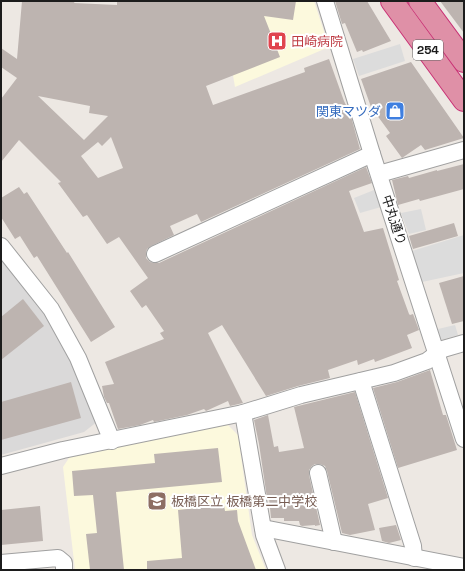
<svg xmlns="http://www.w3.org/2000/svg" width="465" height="571" viewBox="0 0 465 571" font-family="'Space Grotesk','Noto Sans JP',sans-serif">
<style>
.residential{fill:#dad9d9}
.education{fill:#fcf9dd}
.parking{fill:#dcdcdc}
.building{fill:#bdb4b0;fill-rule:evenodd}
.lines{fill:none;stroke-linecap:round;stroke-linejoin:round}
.minor-casing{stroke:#a0a0a0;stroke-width:18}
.highway-casing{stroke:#c93175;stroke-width:24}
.minor{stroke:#fff;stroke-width:16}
.highway{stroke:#df90a7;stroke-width:22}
.labels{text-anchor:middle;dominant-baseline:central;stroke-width:4;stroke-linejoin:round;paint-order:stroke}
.shield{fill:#fff;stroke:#606060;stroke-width:1}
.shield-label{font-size:12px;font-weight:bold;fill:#1c1c1c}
.health-label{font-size:13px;fill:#be3a42;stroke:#fff;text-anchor:start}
.shop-label{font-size:13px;fill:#366cbe;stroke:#fff;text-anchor:end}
.street-label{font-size:13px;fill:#1c1c1c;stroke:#fff}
.education-label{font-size:13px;fill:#785e54;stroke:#fff;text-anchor:start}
</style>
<rect width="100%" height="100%" fill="#ede8e3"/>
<path class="residential" d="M1 256 57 328 98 421 84 432 1 455Z"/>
<g class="education">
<path d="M233 1H314L329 47 235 87 226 35Z"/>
<path d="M227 424 238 435 252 535 266 570H75L63 467 71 455Z"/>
</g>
<g class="parking">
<path d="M400 44 405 61 359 76 353 59Z"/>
<path d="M374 190 381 207 360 213 354 198Z"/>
<path d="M421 209 426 230 409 234 401 213Z"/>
<path d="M464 235V273L422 282 412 251Z"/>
<path d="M455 325 458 335 441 340 438 329Z"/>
</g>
<g class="building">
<path d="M22 1H75L74 3 117 5V1H296L293 20 264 16 280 57 206 86 213 105 305 72 304 68 329 59 344 101 350 113 360 149 201 222 197 214 170 226 174 235 151 246 147 249 146 253V258L150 262 155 263H159L366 167 372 183 349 191 364 232 383 228 399 280 397 281 409 314 410 315 413 314 419 330 407 335 412 348 375 362 374 359 358 365 357 360 328 370 330 378 298 386 266 396 222 325 208 333 243 403 230 406 228 401 206 411 204 409 187 415 154 422 153 420 140 425 118 429 109 403H107L104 397 102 386 114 384 105 362 164 339 160 333 164 331 146 305 142 308 130 291 148 278 119 237 107 244 87 215 83 217 58 183 61 182 19 140 1 162V99L17 78 1 67V48L17 59ZM38 96 90 106 89 113 108 116 84 140ZM111 137 123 168 98 178 81 156 98 142 102 146Z"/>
<path d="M335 1H367L391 41 363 52 362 50 357 52 345 23 342 24Z"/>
<path d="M440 1H464V33Z"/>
<path d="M411 62 464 138 425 150 421 145 402 158 386 136 390 133 371 107 361 79Z"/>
<path d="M464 164V189L420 201 419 199 398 205 392 180 408 176 409 178 437 170V171Z"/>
<path d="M19 187 24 194 27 192 67 253 68 252 115 327 91 342 37 256 34 258 20 236 15 239 1 217V198Z"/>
<path d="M454 223 458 236 413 249 409 236Z"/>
<path d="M464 276V321L452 324 439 283Z"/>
<path d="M23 299 44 326 1 360V317Z"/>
<path d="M430 370 443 415H446L457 450 398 468 373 388 397 382Z"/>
<path d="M71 382 81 418 1 440V402Z"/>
<path d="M355 392 388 498 368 504 375 530 350 535 342 533 327 471 325 466 320 464H315L312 466 309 470V475L320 525 315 526V525L302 526 300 525 299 521H284V518H271L269 498H267L259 444 254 420 268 415 274 447 278 446 279 452 304 448 294 407Z"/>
<path d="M218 448 222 482 116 492 124 570H90L86 534 97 533 93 495 74 496 72 471 155 463 154 454Z"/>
<path d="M224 505 225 511 237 510 238 521 256 570H147V561L182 558 178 510Z"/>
<path d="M40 506 43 541 1 545V510Z"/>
<path d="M396 525 401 540 389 543 382 541 379 528Z"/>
</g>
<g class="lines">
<defs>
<g id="minor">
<path d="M325 1 372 154 464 439"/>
<path d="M379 174 464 150"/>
<path d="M1 246 51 309 78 358 112 441"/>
<path d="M155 254 372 154"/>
<path d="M361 381 413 546 414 558"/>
<path d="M243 413 264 535 277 570"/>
<path d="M1 466 63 450 243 413 301 395 394 373 427 361 443 349 464 343"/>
<path d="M318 473 334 542"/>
<path d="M263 528 464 567"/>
<path d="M1 563 58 558 64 563V570"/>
</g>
<g id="highway">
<path d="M392 1 464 100"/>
<path d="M420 1 464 61"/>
</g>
</defs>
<use href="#minor" class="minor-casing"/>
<use href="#highway" class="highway-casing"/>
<use href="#minor" class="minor"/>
<use href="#highway" class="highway"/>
</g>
<defs>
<symbol id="hospital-square" viewBox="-11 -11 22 22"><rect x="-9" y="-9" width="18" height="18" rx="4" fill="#e0444e" stroke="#fff"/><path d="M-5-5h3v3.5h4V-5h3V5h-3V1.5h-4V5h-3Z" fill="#fff"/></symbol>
<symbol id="shop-square" viewBox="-11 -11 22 22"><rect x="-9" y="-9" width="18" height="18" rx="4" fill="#3f7fe0" stroke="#fff"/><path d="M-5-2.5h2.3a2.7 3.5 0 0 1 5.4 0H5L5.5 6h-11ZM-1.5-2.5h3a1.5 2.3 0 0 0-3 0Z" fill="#fff"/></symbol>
<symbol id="school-square" viewBox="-11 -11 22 22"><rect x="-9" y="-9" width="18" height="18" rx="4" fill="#8d6e63" stroke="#fff"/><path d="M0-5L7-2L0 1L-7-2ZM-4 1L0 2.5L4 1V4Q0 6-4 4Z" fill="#fff"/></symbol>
</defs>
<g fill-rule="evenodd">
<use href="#hospital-square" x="266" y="30" width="22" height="22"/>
<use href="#shop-square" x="384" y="100" width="22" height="22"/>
<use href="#school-square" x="146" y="490" width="22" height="22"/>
</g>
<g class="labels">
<rect class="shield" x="413" y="40" width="30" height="20" rx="3"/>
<g class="shield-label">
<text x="428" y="50">254</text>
</g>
<g class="health-label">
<text x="291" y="41">田崎病院</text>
</g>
<g class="shop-label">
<text x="381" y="111">関東マツダ</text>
</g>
<g class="street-label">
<text transform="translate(394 220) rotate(72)">中丸通り</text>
</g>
<g class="education-label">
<text x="171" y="501">板橋区立 板橋第二中学校</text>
</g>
</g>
<rect width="465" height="571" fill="none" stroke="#1c1c1c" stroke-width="4"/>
</svg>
